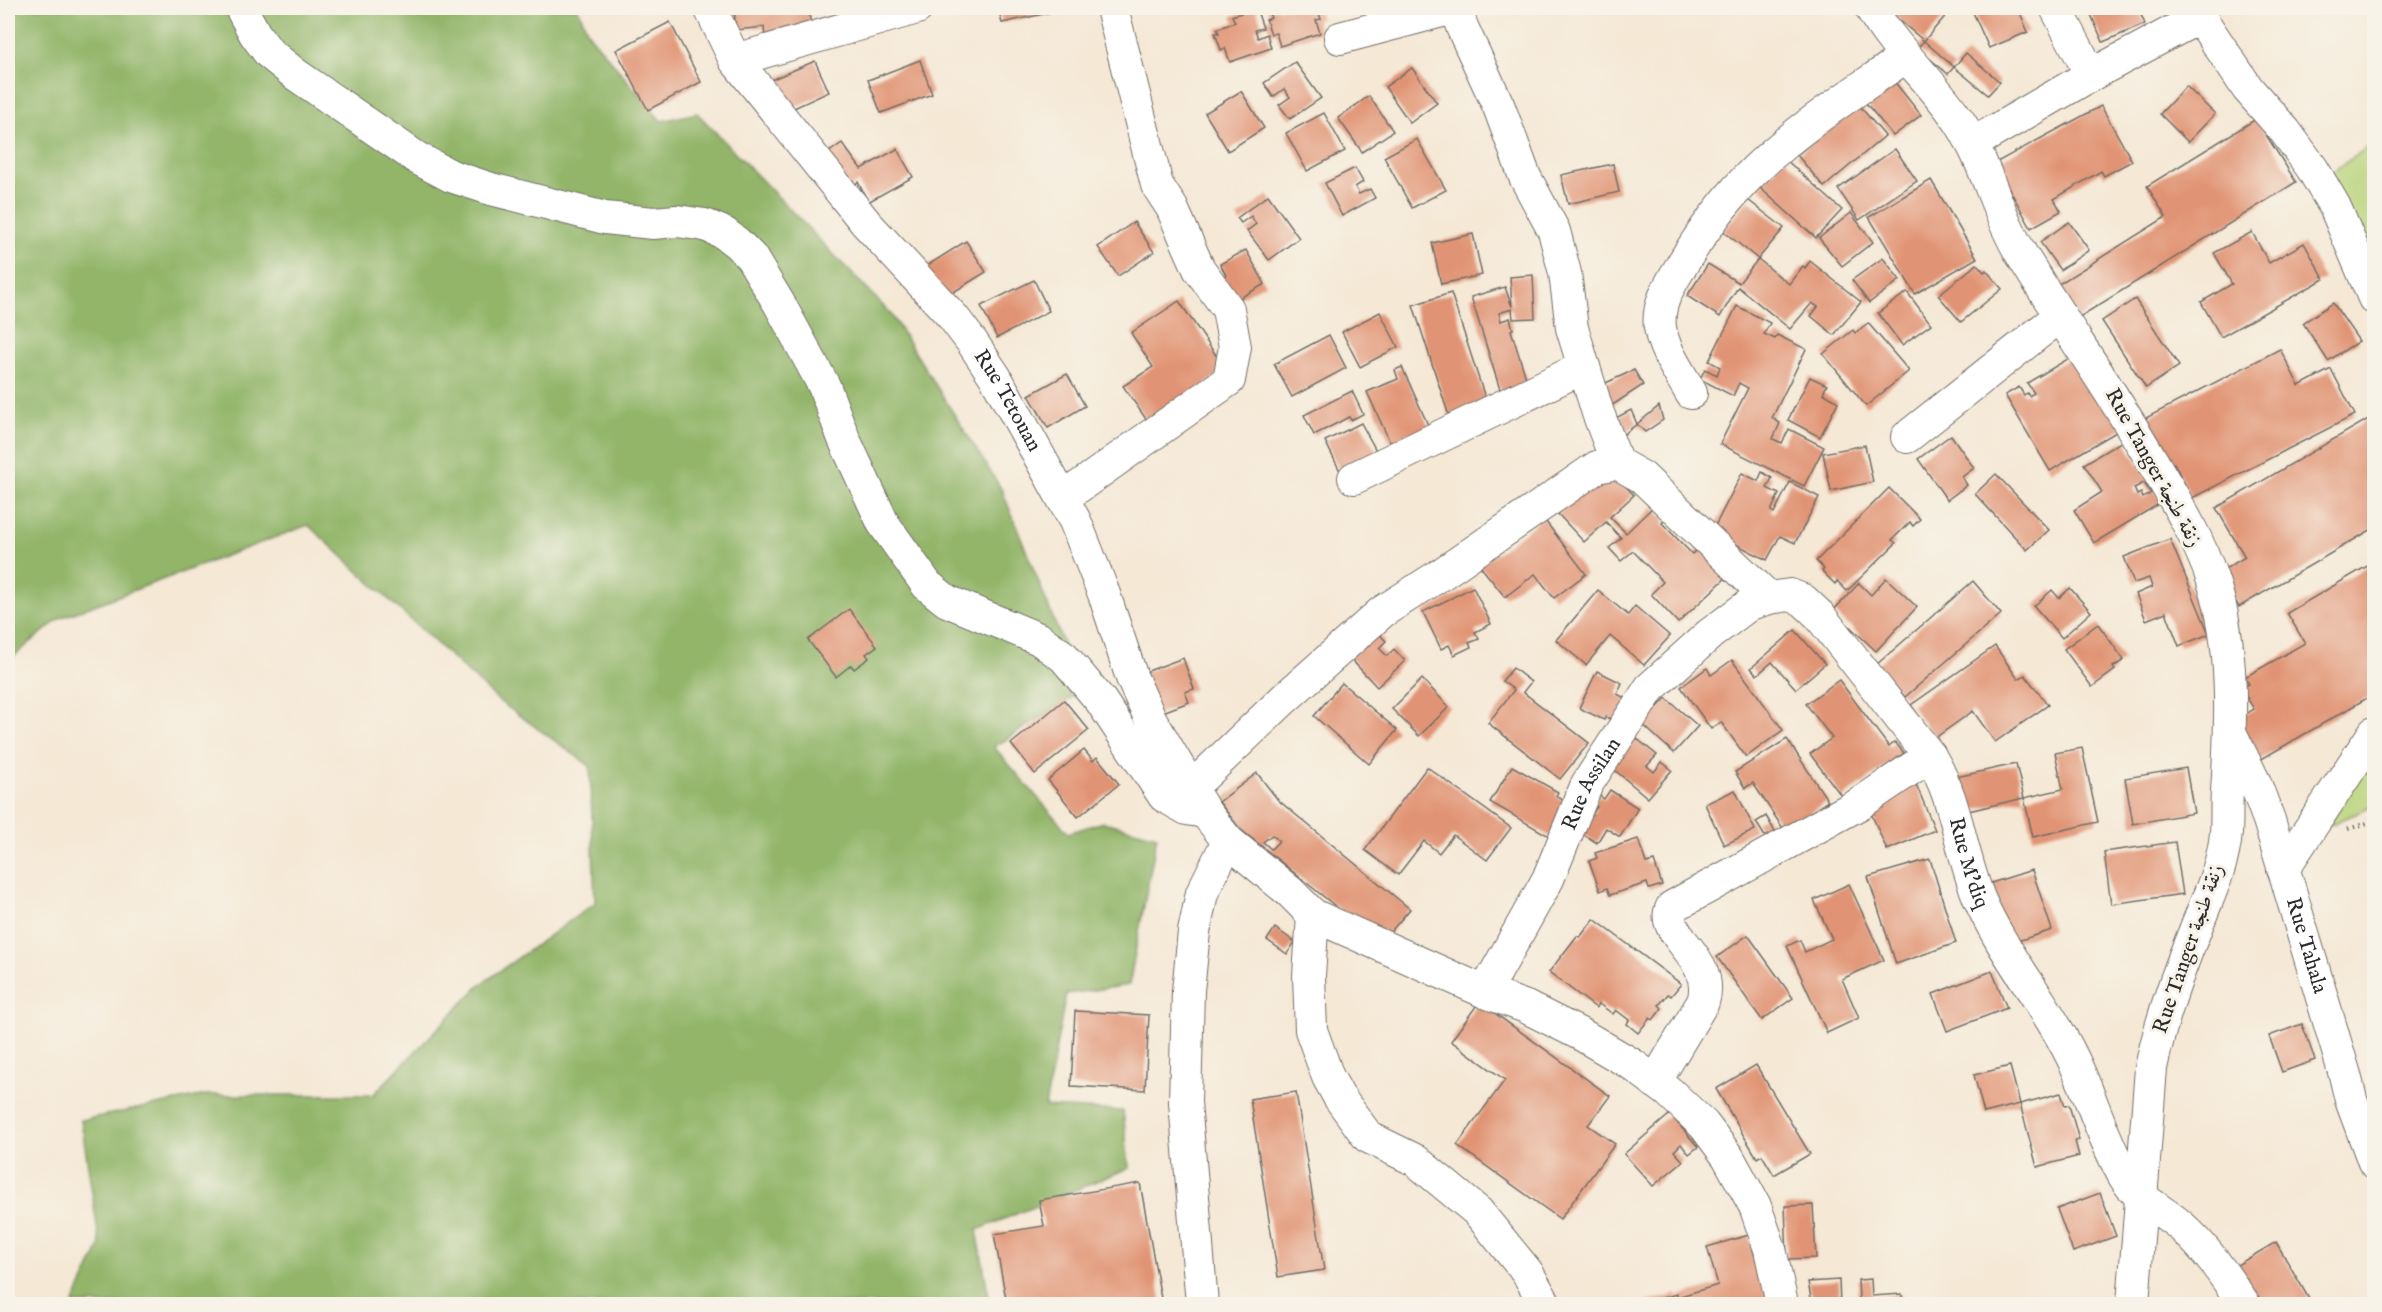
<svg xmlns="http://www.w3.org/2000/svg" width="2382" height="1312" viewBox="0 0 2382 1312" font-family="'IM FELL English',Amiri,serif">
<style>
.green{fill:#b8d379;stroke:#727f52;stroke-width:1.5}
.forest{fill:#92b569;stroke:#5e704a;stroke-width:1.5}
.building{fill:#e19474;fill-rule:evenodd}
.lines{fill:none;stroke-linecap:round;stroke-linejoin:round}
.minor-casing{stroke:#726d66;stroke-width:34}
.path{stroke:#726d66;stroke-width:4;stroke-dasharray:1.5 4.5;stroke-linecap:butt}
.minor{stroke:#fff;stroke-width:32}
.labels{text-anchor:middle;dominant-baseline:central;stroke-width:6;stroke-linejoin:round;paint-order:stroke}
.street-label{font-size:21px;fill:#2b2b2b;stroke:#f7f3e8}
</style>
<rect width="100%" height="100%" fill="#f7f3e8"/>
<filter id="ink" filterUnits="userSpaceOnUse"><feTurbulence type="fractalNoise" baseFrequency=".0167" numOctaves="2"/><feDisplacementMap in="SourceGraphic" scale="12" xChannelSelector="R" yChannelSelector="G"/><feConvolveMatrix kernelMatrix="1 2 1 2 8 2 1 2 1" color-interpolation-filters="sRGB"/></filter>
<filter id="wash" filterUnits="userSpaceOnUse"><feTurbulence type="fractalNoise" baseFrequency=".008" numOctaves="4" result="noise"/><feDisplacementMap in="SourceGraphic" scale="24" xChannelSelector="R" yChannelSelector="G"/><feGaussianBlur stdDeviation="1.35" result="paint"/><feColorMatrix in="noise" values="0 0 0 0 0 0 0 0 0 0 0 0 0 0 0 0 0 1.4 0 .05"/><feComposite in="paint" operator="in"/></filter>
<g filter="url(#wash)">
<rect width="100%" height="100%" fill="#f5e8d5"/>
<g class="green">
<path d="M2374 143V270L2325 177Z"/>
<path d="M2374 751V806L2327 826Z"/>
</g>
<path class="forest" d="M8 8H578L588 33 661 121 697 113 890 313 1002 490 1082 691 994 747 1068 833 1103 822 1157 836 1129 985 1066 994 1045 1107 1123 1111 1129 1168 977 1230 990 1304H73L100 1246 81 1120 206 1095H373L480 985 595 903 590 766 499 701 308 525 60 618 8 661Z"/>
<g id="blocks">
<g class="building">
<path d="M734 8H809L811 35 765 40 764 27 736 30Z"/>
<path d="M998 8H1071L1002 23Z"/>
<path d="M1256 8 1263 28 1255 30 1258 38 1267 34 1271 48 1230 62 1225 48 1221 50 1215 33H1219L1217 29 1235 22 1232 16Z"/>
<path d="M1267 8H1317L1321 19 1316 20 1320 33 1280 46 1276 33 1271 34 1266 20 1271 18Z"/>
<path d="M1885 8H1939L1947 14 1924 41Z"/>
<path d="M1971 8H2018L2028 32 1989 48Z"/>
<path d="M2088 8H2138L2145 24 2103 42Z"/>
<path d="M670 22 701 82 648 110 616 50Z"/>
<path d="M1924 41 1954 67 1966 53 2000 82 1988 95 1954 67 1948 74 1917 48Z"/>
<path d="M920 60 932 94 881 113 868 80Z"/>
<path d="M815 61 829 92 781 114 766 82Z"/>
<path d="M1295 62 1321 98 1290 119 1279 105 1290 97 1284 89 1273 97 1264 83Z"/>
<path d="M1412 68 1437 103 1410 123 1385 87Z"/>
<path d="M1894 81 1921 115 1893 136 1866 103Z"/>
<path d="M2186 86 2215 114 2188 142 2160 114Z"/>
<path d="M1241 91 1264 128 1228 151 1205 113Z"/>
<path d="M1369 96 1393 131 1362 152 1338 118Z"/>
<path d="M1858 104 1885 136 1824 187 1797 155Z"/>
<path d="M2101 106 2132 161 2104 176 2101 171 2054 199 2061 211 2031 228 1995 163Z"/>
<path d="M1324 113 1345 151 1307 171 1286 133Z"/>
<path d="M2256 119 2296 182 2078 318 2057 285 2166 217 2147 186Z"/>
<path d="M1417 139 1446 190 1412 208 1384 157Z"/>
<path d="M842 143 861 169 897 149 913 177 868 202 858 182 845 192 821 158Z"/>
<path d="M1895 149 1917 181 1859 220 1838 189Z"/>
<path d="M1785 159 1842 210 1816 238 1759 187Z"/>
<path d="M1613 164 1619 192 1568 204 1561 175Z"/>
<path d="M1355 168 1363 182 1355 187 1359 194 1370 189 1375 198 1342 216 1325 183Z"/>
<path d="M1931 180 1977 258 1915 294 1869 217Z"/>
<path d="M1268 195 1299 238 1269 260 1247 231 1256 224 1251 216 1241 223 1237 218Z"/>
<path d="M1748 200 1784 228 1758 259 1723 231Z"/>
<path d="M1851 213 1873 242 1842 266 1819 238Z"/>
<path d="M1134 222 1154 252 1118 276 1098 247Z"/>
<path d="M2069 222 2089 250 2060 270 2040 242Z"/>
<path d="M2252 232 2269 263 2304 243 2324 279 2221 337 2201 302 2232 284 2214 253Z"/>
<path d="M1473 234 1482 275 1441 284 1432 243Z"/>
<path d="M966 241 986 272 944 298 925 267Z"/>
<path d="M1246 250 1265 284 1229 304 1216 280 1226 275 1220 264Z"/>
<path d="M1883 258 1900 280 1869 303 1852 280Z"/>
<path d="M1758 259 1789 284 1803 266 1805 268 1810 261 1861 302 1834 335 1811 316 1818 307 1812 303 1790 329 1738 287 1720 317 1687 296 1708 264 1739 283Z"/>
<path d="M1977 264 1984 272 1986 270 2002 289 1961 322 1938 295Z"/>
<path d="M1533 275 1535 318 1513 319 1512 309 1499 313 1501 321 1510 318 1513 329 1511 330 1530 391 1503 399 1471 297 1505 287 1512 307 1510 277Z"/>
<path d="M1034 280 1049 311 997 338 981 306Z"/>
<path d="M1907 292 1931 324 1902 345 1878 313Z"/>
<path d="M1451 293 1487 404 1449 416 1413 305Z"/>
<path d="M2135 299 2179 366 2146 388 2102 321Z"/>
<path d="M1179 301 1226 370 1148 422 1123 386 1153 367 1131 333Z"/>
<path d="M2333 303 2359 341 2328 361 2303 323Z"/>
<path d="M1737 306 1770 323 1764 334 1775 339 1777 335 1806 349 1772 418 1780 423 1773 439 1782 443 1789 429 1824 447 1804 486 1720 444 1748 388 1739 383 1733 396 1700 379 1705 369 1717 375 1720 367 1709 361Z"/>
<path d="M1380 312 1398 347 1360 367 1342 332Z"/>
<path d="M1868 323 1909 371 1866 406 1823 354 1853 330 1855 333Z"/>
<path d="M1329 335 1346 368 1292 397 1274 364Z"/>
<path d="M2280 349 2299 386 2331 369 2355 415 2192 498 2174 463 2164 468 2140 421Z"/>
<path d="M2078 353 2123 428 2050 471 2005 395 2019 387 2024 395 2027 393 2029 396 2034 393 2027 383Z"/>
<path d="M1402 367 1433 436 1395 453 1367 392 1398 379 1395 370Z"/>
<path d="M1634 370 1643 385 1605 410 1597 387Z"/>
<path d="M1067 374 1085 406 1048 428 1029 395Z"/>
<path d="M1810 377 1827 385 1823 393 1838 402 1820 437 1788 420Z"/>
<path d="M1352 391 1363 414 1351 420 1349 417 1314 435 1304 415Z"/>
<path d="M1659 406 1663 420 1645 432 1637 424Z"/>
<path d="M1631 410 1637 424 1615 441 1606 423Z"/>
<path d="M2370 418 2374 426V528L2239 607 2218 573 2245 557 2216 508Z"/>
<path d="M1361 423 1379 456 1342 475 1325 441Z"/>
<path d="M1951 435 1974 468 1962 477 1967 485 1947 500 1918 459Z"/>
<path d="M2124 440 2162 502 2094 543 2074 510 2102 492 2084 464ZM2144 483 2151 493 2143 498 2141 493 2137 495 2134 488Z"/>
<path d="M1865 445 1873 482 1831 491 1823 453Z"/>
<path d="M1607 467 1634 495 1610 517 1626 533 1653 507 1665 520 1662 523 1692 554 1703 545 1730 574 1678 623 1651 594 1663 582 1633 551 1621 561 1609 548 1621 538 1606 522 1584 542 1558 514Z"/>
<path d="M1762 472 1772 478 1767 488 1779 494 1771 511 1774 513 1790 482 1819 497 1795 543 1780 536 1767 560 1712 532 1742 473 1758 481Z"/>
<path d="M1996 474 2049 530 2027 550 1975 494Z"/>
<path d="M1889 488 1920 519 1913 526 1910 522 1892 540 1896 543 1847 591 1837 581 1835 584 1822 571 1824 569 1816 561Z"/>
<path d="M1543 518 1586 574 1554 598 1535 574 1505 597 1480 566Z"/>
<path d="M2170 539 2209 634 2179 646 2166 612 2146 620 2136 594 2152 587 2149 578 2134 583 2124 557Z"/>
<path d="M2374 562V694L2253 764 2229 724 2254 709 2241 688 2249 684 2245 677 2305 643 2287 613Z"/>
<path d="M1886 578 1917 607 1876 651 1833 611 1859 583 1871 595Z"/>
<path d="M1973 581 2001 614 1905 697 1876 665Z"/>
<path d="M1473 587 1491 624 1475 632 1479 639 1469 643 1471 647 1454 655 1449 645 1441 649 1423 612Z"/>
<path d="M2070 588 2091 612 2062 638 2034 606 2052 590 2059 598Z"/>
<path d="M1598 590 1628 615 1635 606 1670 636 1644 665 1610 636 1586 665 1556 640Z"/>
<path d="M849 609 877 646 866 654 869 658 854 669 851 665 836 677 808 640Z"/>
<path d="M2098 624 2124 660 2113 667 2115 670 2092 687 2064 649Z"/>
<path d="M1795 630 1825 664 1796 689 1772 662 1757 675 1751 668Z"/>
<path d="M1376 631 1386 641 1379 648 1387 656 1394 649 1405 661 1377 687 1348 656Z"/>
<path d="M1995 646 2018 679 2025 675 2048 705 1995 742 1973 711 1935 738 1911 705Z"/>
<path d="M1183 658 1194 689 1185 692 1189 702 1155 715 1140 674Z"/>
<path d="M1732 660 1783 730 1746 757 1721 722 1711 729 1681 687 1707 668 1711 675Z"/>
<path d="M1513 668 1531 682 1523 692 1589 743 1560 779 1488 723 1514 690 1502 681Z"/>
<path d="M1597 671 1622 683 1617 694 1629 700 1618 723 1606 717 1604 720 1579 708Z"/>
<path d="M1422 679 1449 707 1419 736 1392 709Z"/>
<path d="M1839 680 1889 747 1895 742 1904 753 1843 798 1810 754 1832 738 1806 704Z"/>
<path d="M1342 683 1397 730 1369 764 1314 716Z"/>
<path d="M1666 698 1698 726 1674 753 1642 724Z"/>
<path d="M1064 700 1089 730 1035 774 1011 744Z"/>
<path d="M1636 738 1657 755 1647 766 1654 772 1662 762 1672 770 1648 798 1611 767Z"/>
<path d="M1787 739 1828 801 1784 830 1753 783 1745 788 1735 772Z"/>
<path d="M2082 748 2098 822 2033 837 2024 798 2063 789 2055 753Z"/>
<path d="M1084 750 1093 761 1097 757 1119 784 1078 817 1048 780Z"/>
<path d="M2016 764 2024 798 1964 812 1956 777Z"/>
<path d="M1512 766 1558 792 1556 796 1575 807 1556 840 1490 802Z"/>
<path d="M1427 767 1511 828 1487 860 1453 835 1439 853 1424 841 1398 875 1365 850Z"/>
<path d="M2186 768 2194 813 2133 824 2125 778Z"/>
<path d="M1257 773 1278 800 1410 909 1381 943 1240 829 1219 802ZM1272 835 1279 841 1271 849 1263 842Z"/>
<path d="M1916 784 1935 830 1887 850 1867 804Z"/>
<path d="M1610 790 1638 808 1620 837 1606 828 1597 843 1573 828 1584 812 1591 816 1597 807 1593 805 1599 795 1604 799Z"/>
<path d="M1735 790 1755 830 1724 845 1705 804Z"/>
<path d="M1766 816 1777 835 1767 840 1756 822Z"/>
<path d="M1638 839 1646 863 1654 861 1662 885 1649 889 1647 883 1610 895 1607 888 1600 891 1589 861 1597 858 1595 853Z"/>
<path d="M2175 842 2183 894 2111 904 2104 852Z"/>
<path d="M1930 859 1956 943 1896 964 1868 877Z"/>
<path d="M2032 870 2052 930 2008 944 1988 884Z"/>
<path d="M1849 884 1884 960 1842 979 1859 1018 1827 1033 1787 946 1800 940 1805 952 1832 939 1814 900Z"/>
<path d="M1594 919 1681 984 1671 996 1668 994 1659 1005 1662 1008 1653 1020 1650 1018 1638 1033 1627 1024 1629 1020 1616 1010 1613 1014 1599 1004 1596 1008 1549 972 1577 936 1580 937Z"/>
<path d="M1275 928 1295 942 1287 954 1267 940Z"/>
<path d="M1748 935 1793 998 1762 1020 1717 957Z"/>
<path d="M1992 971 2007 1008 1947 1031 1933 994Z"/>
<path d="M1479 1002 1610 1096 1588 1125 1615 1144 1560 1219 1457 1145 1505 1080 1451 1041Z"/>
<path d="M1075 1011 1149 1015 1145 1090 1071 1086Z"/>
<path d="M2302 1024 2315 1060 2282 1072 2269 1036Z"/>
<path d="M1756 1065 1810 1154 1774 1175 1762 1155 1757 1158 1716 1089Z"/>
<path d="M2010 1066 2020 1104 1984 1113 1974 1075Z"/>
<path d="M1296 1092 1324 1270 1278 1277 1250 1099Z"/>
<path d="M2061 1093 2065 1106 2069 1105 2079 1140 2075 1141 2079 1156 2037 1167 2020 1104Z"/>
<path d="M1670 1114 1698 1147 1689 1154 1681 1144 1674 1151 1683 1161 1653 1186 1624 1154Z"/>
<path d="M1140 1183 1162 1304H1007L994 1234 1044 1226 1039 1200Z"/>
<path d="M2100 1193 2116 1236 2073 1252 2057 1209Z"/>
<path d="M1813 1205 1816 1258 1787 1259 1785 1206Z"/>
<path d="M1749 1235 1768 1304H1640L1677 1294V1297L1718 1285 1707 1247Z"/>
<path d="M2276 1242 2312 1304H2261L2237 1265Z"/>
<path d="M1871 1279 1872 1296 1902 1294V1304H1866V1300H1859L1858 1280Z"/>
<path d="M1839 1280 1840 1304H1812L1808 1282Z"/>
</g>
</g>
</g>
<g filter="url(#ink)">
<use href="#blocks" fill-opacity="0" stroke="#726d66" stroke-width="1.5"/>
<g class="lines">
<defs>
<g id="minor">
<path d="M241 8 255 34 269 53 295 74 417 158 451 176 491 189 605 218 653 223 677 221 705 225 724 233 737 243 751 257 780 305 824 386 844 439 883 523 927 585 947 601 1039 639 1064 657 1101 701 1164 796 1187 809 1205 812"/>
<path id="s1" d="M710 8 735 60 866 223 953 317 972 342 996 378 1075 521 1104 594 1132 678 1151 720 1205 812 1228 841 1290 892 1313 915 1485 992 1526 1007 1582 1035 1633 1065 1669 1092 1704 1125 1728 1157 1755 1206 1770 1249 1782 1304"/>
<path d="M1456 8 1462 27 1499 107 1525 177 1554 231 1565 273 1572 328 1598 413 1617 463"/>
<path d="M1871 8C1895 51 1934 82 1961 124 1987 165 1997 215 2023 257 2067 329 2116 397 2158 471 2179 506 2200 542 2213 581 2235 646 2231 725 2227 792 2226 805 2227 819 2226 833 2223 868 2208 896 2196 928 2177 974 2161 1019 2151 1068L2133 1304"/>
<path d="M2056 8 2091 75"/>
<path d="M2197 8 2200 17 2248 89 2285 131 2312 168 2335 207 2374 298"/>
<path d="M1340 38 1453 8"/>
<path d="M735 60 917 8"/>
<path d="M1972 144 2091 75 2200 17"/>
<path d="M1691 393C1680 373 1663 350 1660 327 1657 305 1669 286 1680 268 1701 233 1726 198 1755 170 1800 126 1854 93 1905 57"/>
<path d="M1907 437 2060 316"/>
<path d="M1354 478 1584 367"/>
<path d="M1063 498 1229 380 1235 347 1228 309 1199 269 1172 208 1157 185 1112 8"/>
<path id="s2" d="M2231 734 2255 783 2269 820 2345 1075 2351 1100 2374 1162"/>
<path d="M1191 788 1284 699 1382 612 1443 573 1597 467 1617 463 1642 477 1769 598"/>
<path d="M2283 869 2374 733"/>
<path d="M1313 915 1309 976 1311 1030 1328 1077 1339 1097 1368 1137 1415 1160 1478 1212 1527 1272 1545 1304"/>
<path id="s3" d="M1485 992 1548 879 1587 784 1650 688 1710 634 1750 604 1769 598 1790 595 1803 600 1819 615 1930 756C1958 802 1959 849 1979 898 2002 952 2042 998 2069 1051 2090 1091 2101 1136 2124 1176 2138 1200 2161 1209 2181 1226 2206 1248 2226 1277 2244 1304"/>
<path d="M1655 1082 1703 1002C1717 957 1657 934 1672 907L1859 804 1930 756"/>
<path d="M1202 1304 1185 1102 1188 991 1194 932 1202 893 1228 841"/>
</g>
</defs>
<use href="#minor" class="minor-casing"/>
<path class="path" d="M2348 829 2374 821"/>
<use href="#minor" class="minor"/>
</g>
</g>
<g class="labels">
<g class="street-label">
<text stroke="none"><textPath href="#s1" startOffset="495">Rue Tetouan</textPath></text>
<text transform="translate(2153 468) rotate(61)">Rue Tanger زنقة طنجة</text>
<text stroke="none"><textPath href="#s3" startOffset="234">Rue Assilan</textPath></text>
<text stroke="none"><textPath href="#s3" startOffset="848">Rue M'diq</textPath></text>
<text stroke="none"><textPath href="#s2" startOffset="225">Rue Tahala</textPath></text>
<text transform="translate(2189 949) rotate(-71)">Rue Tanger زنقة طنجة</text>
</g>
</g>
<rect width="2382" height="1312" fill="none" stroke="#f7f3e8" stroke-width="30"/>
</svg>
